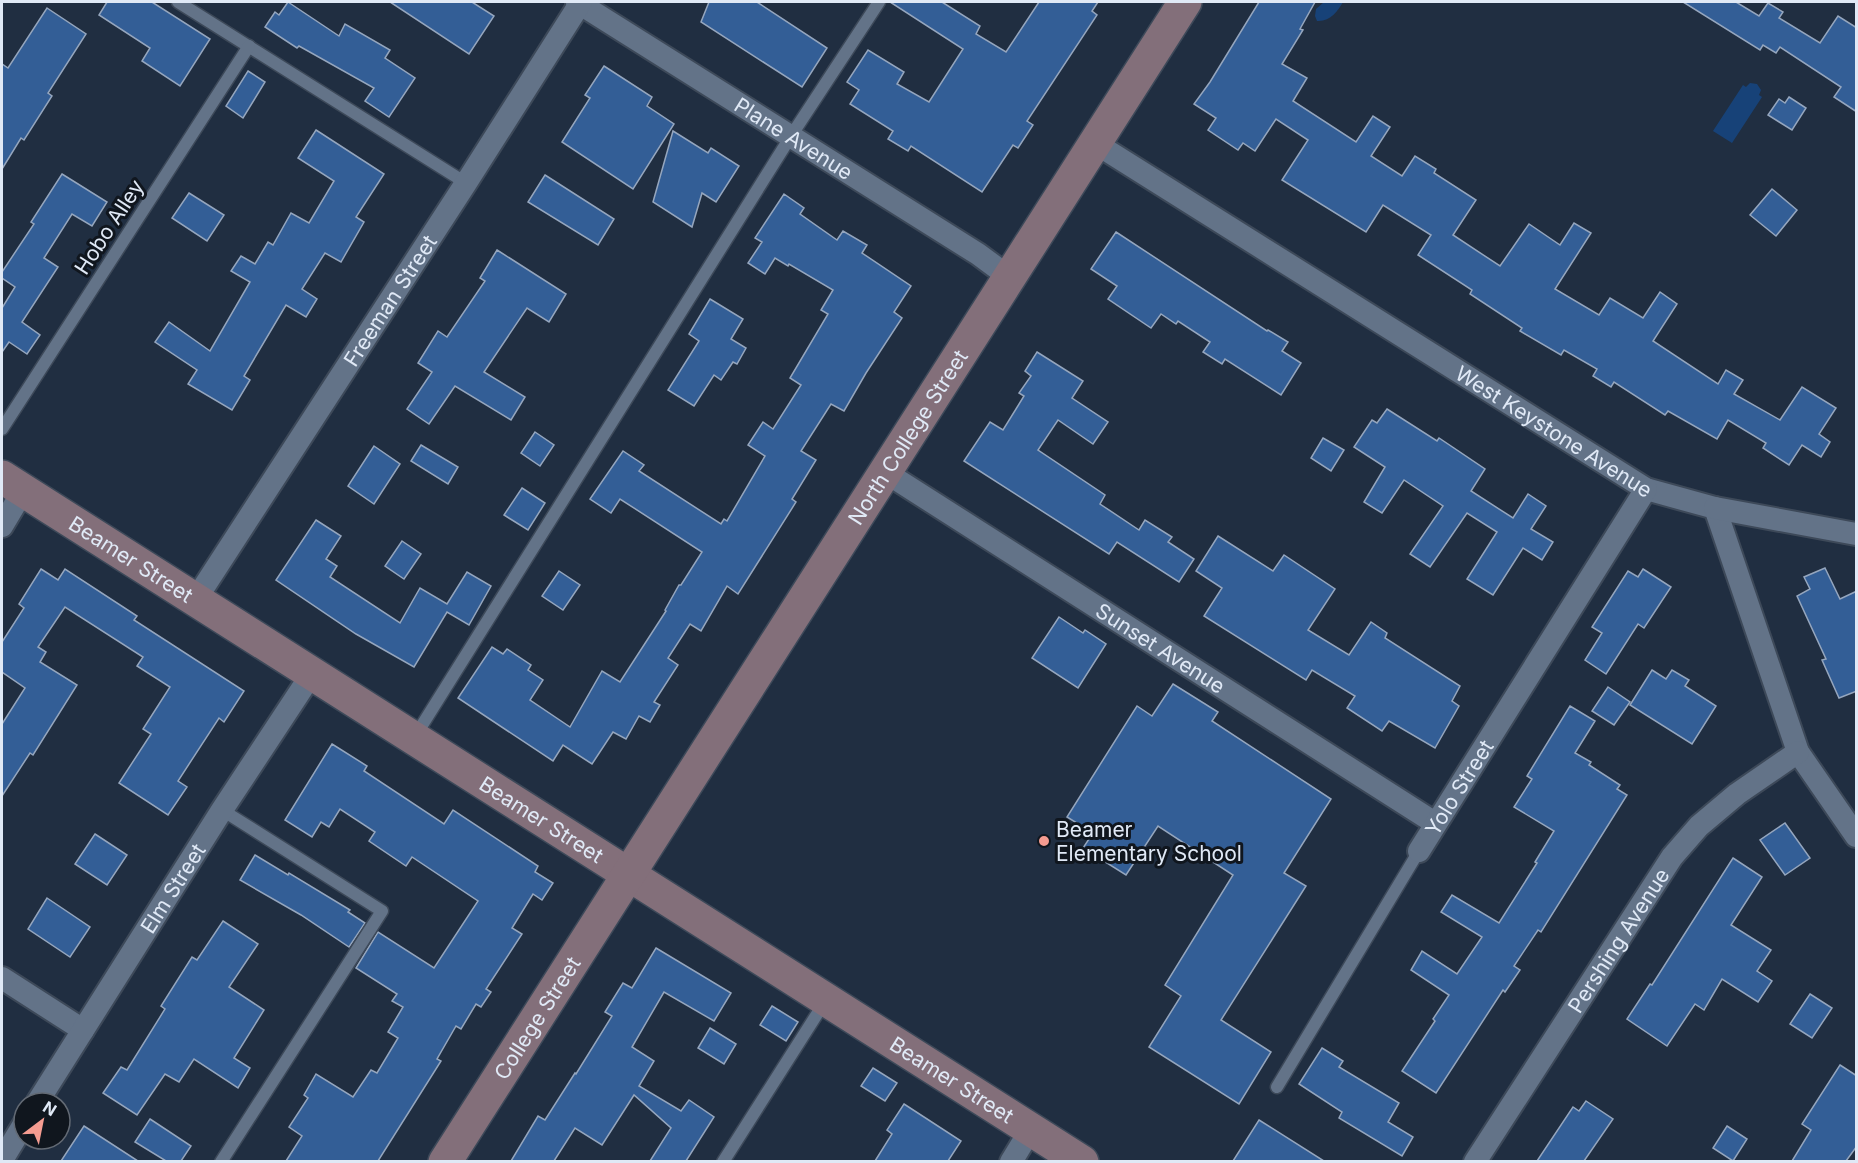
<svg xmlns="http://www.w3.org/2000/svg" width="1858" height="1163" viewBox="0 0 1858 1163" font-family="Inter,sans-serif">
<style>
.water{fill:#174278}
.building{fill:#335e96;stroke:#95a6be;stroke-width:1.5}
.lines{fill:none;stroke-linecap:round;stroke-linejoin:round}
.lane-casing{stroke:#3d4959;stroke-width:15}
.street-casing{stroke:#3d4959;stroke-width:26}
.secondary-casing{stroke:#3d4959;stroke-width:36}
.lane{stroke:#637388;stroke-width:12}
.street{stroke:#637388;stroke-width:22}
.secondary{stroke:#836f7a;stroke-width:33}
.poi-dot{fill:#f59c91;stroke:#10161e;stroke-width:2}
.labels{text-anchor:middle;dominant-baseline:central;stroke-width:6;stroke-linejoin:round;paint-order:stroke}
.street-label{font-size:21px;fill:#e0e9f6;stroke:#10161e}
.poi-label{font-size:21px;fill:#e0e9f6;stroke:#10161e;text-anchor:start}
</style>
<rect width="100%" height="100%" fill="#202e41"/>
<g class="water">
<path d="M1324 2H1343C1338 11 1330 22 1317 21L1315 16 1316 9Z"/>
<path d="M1750 83 1757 84 1761 90 1759 95 1762 97 1732 143 1713 131 1743 85 1746 87Z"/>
</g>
<g class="building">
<path d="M107 2H152L210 39 180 86 142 61 150 48 99 15Z"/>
<path d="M288 2 339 36 345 24 390 50 385 58 415 78 389 117 365 101 374 88 299 46 297 48 265 27 275 12 279 15Z"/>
<path d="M390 2H472L494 16 469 54Z"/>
<path d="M709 2H757L827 48 802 87 701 22Z"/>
<path d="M890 2H942L980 26 976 34 1006 52 1039 2H1098L1092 11 1097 15 1027 121 1033 125 1018 148 1013 145 982 192 911 146 908 151 888 139 893 131 850 104 859 90 847 82 868 50 904 72 897 84 929 102 963 49Z"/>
<path d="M1259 2H1315L1300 29 1303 30 1282 64 1307 78 1293 101 1356 142 1373 116 1390 127 1371 156 1402 176 1415 156 1436 169 1434 173 1476 200 1453 235 1500 266 1529 224 1560 245 1574 223 1591 233 1555 289 1599 315 1610 298 1643 318 1660 292 1677 304 1653 341 1718 384 1726 370 1743 380 1734 394 1780 420 1802 387 1836 408 1819 434 1830 442 1821 457 1802 445 1789 465 1763 448 1766 443 1728 420 1717 439 1668 411 1665 415 1614 382 1611 387 1593 376 1597 369 1564 350 1561 355 1520 331 1522 328 1470 294 1472 290 1418 255 1431 235 1383 205 1366 232 1282 180 1308 140 1276 119 1255 151 1243 143 1238 150 1208 130 1216 118 1194 104 1210 82Z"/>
<path d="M1683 2H1736L1759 16 1768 3 1783 12 1779 18 1820 43 1838 16 1857 28V112L1834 97 1841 87 1780 47 1776 53 1763 45 1760 50Z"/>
<path d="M47 8 86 34 48 93 52 96 24 140 21 138 2 169V64L8 68Z"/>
<path d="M604 66 652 97 647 106 674 124 633 189 562 142 590 98 585 95Z"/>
<path d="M248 71 265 82 243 118 226 106Z"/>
<path d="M1789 97 1806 108 1792 130 1768 115 1779 99 1785 103Z"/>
<path d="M316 130 384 174 356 217 364 222 341 262 325 253 302 289 317 299 306 317 286 305 244 376 250 380 232 410 188 384 197 370 155 342 169 322 210 351 250 282 231 271 241 256 255 264 268 242 273 245 291 213 309 223 334 181 298 158Z"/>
<path d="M673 131 708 153 711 148 739 166 716 202 702 193 692 227 653 202Z"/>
<path d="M62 174 107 202 92 226 72 214 44 258 58 267 22 322 40 335 27 354 9 342 2 352V308L15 287 2 278V272L34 224 31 222Z"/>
<path d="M545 175 614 219 598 245 528 202Z"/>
<path d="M1772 189 1797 210 1776 236 1750 215Z"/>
<path d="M189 193 224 215 207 241 172 218Z"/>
<path d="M784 194 804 208 800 214 837 240 843 231 867 245 862 253 911 286 894 312 902 318 866 373 844 411 831 404 801 451 816 460 792 499 796 502 738 594 727 586 701 631 690 624 668 658 678 665 654 702 660 705 650 722 639 716 626 739 613 732 592 764 563 745 553 761 458 698 492 647 503 654 507 649 531 665 528 670 543 680 530 700 570 727 602 671 620 682 666 611 665 610 679 585H681L702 552 620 499 611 513 590 499 623 451 644 465 639 471 721 524 724 519 727 521 765 456 748 445 763 422 773 429 801 385 790 378 828 314 821 310 833 290 789 264 788 266 775 258 765 274 748 263 762 242 755 238Z"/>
<path d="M1116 232 1267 331 1268 330 1288 342 1282 351 1301 363 1281 395 1225 359 1222 364 1203 352 1210 342 1178 321 1176 324 1161 314 1151 328 1108 299 1117 286 1091 269Z"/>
<path d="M497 250 566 294 549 322 527 308 484 372 525 397 511 420 455 386 429 424 407 409 432 372 418 363 438 331 447 337 485 281 480 278Z"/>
<path d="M710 299 743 319 731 339 746 348 737 364 733 362 721 380 714 375 694 406 668 390 699 341 689 334Z"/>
<path d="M1037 352 1083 381 1072 398 1108 422 1093 444 1058 420 1038 450 1105 495 1100 504 1139 530 1145 520 1172 537 1168 542 1194 559 1179 582 1117 542 1109 554 964 461 990 422 1003 430 1024 396 1019 393 1031 376 1025 371Z"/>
<path d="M1387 409 1437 441 1439 438 1485 469 1471 491 1513 518 1528 494 1546 506 1531 529 1553 542 1542 560 1523 548 1493 595 1467 579 1497 532 1467 513 1430 567 1410 554 1443 506 1404 480 1382 513 1364 502 1385 467 1354 447 1372 420 1377 423Z"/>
<path d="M535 432 554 445 540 466 521 453Z"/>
<path d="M1323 438 1344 450 1331 471 1311 458Z"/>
<path d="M421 445 458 467 448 484 411 461Z"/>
<path d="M374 446 400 464 374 504 348 486Z"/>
<path d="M522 488 545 503 528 530 504 515Z"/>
<path d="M316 520 341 536 326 559 337 566 330 577 400 623 420 588 447 604 467 572 491 586 469 625 447 612 414 667 356 634 276 580Z"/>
<path d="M1218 536 1273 571 1284 555 1335 589 1308 630 1349 655 1371 622 1387 633 1385 638 1460 686 1452 701 1459 706 1435 748 1389 721 1382 731 1347 708 1355 696 1312 670 1306 680 1204 616 1222 588 1196 571Z"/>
<path d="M402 541 421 554 404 579 385 566Z"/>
<path d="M1825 568 1840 599 1857 591V691L1839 698 1822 660 1826 659 1797 596 1810 589 1804 577Z"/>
<path d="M41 569 58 580 65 569 137 616 134 620 244 691 224 722 219 718 178 781 187 787 168 815 119 783 151 734 143 729 170 687 137 666 143 657 65 607 38 647 46 652 40 662 77 685 33 755 30 753 2 796V724L25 688 2 672V642L24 608 19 604Z"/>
<path d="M1643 569 1671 587 1644 628 1638 624 1606 674 1585 660 1602 633 1592 627 1628 571 1638 577Z"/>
<path d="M559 571 580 585 563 610 542 596Z"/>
<path d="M1059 617 1083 633 1085 630 1106 644 1078 688 1032 658Z"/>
<path d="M1652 670 1666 679 1672 670 1689 680 1685 686 1716 706 1692 744 1630 705Z"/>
<path d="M1173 684 1218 712 1212 721 1331 799 1284 873 1306 886 1221 1020 1271 1052 1239 1104 1149 1047 1181 996 1165 985 1233 875 1158 826 1126 875 1083 848 1093 833 1067 817 1137 706 1152 716Z"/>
<path d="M1608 687 1630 702 1614 725 1592 711Z"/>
<path d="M1570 706 1595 721 1575 753 1591 762 1589 765 1620 785 1617 789 1627 795 1541 932 1538 930 1514 966 1520 970 1505 992 1503 990 1436 1093 1402 1071 1435 1021 1433 1019 1449 995 1411 970 1422 951 1457 974 1482 937 1441 912 1452 895 1499 923 1537 863 1535 862 1554 831 1514 807 1532 779 1527 776Z"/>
<path d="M332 744 367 766 364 771 444 824 453 810 538 866 535 872 553 883 542 900 533 894 512 928 522 934 486 989 491 992 481 1007 476 1004 461 1029 456 1026 437 1059 441 1061 378 1161H286L302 1136 289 1127 308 1098 304 1095 316 1074 353 1097 371 1070 377 1073 398 1038 388 1032 403 1007 392 1001 397 994 356 968 378 932 434 968 478 901 412 857 406 866 369 841 375 832 340 809 329 827 321 822 312 837 285 820Z"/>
<path d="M1785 823 1810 858 1785 875 1760 840Z"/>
<path d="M95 834 127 855 107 885 75 864Z"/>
<path d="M255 855 288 875 289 873 350 910 348 912 365 923 349 947 301 915 240 880Z"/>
<path d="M1733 858 1762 877 1731 925 1771 950 1757 971 1772 981 1758 1002 1722 979 1704 1010 1695 1004 1667 1046 1627 1019 1650 984 1652 985Z"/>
<path d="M47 898 90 927 70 957 28 929Z"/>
<path d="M223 921 258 944 229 987 264 1010 234 1058 250 1068 238 1088 194 1059 179 1082 165 1074 137 1115 103 1093 121 1067 127 1070 165 1009 161 1006 192 957 197 960Z"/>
<path d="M656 948 731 993 714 1021 664 992 632 1047 654 1061 639 1086 681 1111 689 1100 714 1117 686 1161H650L671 1128 634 1095 602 1145 575 1128 554 1161H511L538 1116 545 1120 575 1073 576 1074 612 1016 605 1012 623 983 632 988Z"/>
<path d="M1810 994 1832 1008 1812 1038 1790 1024Z"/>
<path d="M772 1006 798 1022 786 1041 760 1025Z"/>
<path d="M710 1028 736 1044 724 1064 698 1048Z"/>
<path d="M1322 1048 1343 1061 1339 1067 1399 1103 1388 1122 1413 1137 1402 1156 1339 1118 1342 1112 1299 1084Z"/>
<path d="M1840 1065 1857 1076V1146L1846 1161H1792L1811 1130 1802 1124Z"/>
<path d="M873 1068 897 1083 885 1101 861 1086Z"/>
<path d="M1586 1101 1613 1119 1584 1161H1537L1573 1107 1579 1111Z"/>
<path d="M904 1104 961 1141 948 1161H875L892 1134 887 1130Z"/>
<path d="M150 1119 191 1146 181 1161H166L135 1142Z"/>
<path d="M1259 1120 1324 1161H1233Z"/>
<path d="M84 1126 138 1161H61Z"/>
<path d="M1727 1126 1747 1139 1733 1161 1713 1148Z"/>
</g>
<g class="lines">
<defs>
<g id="lane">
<path d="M178 2 466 183"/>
<path d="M2 429 249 46"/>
<path d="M414 738 791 136 879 2"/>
<path d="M1277 1087 1419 851"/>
<path d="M221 1162 382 911 222 810"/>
<path d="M723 1162 826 1000"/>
</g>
<g id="street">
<path id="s1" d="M577 2 978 254 1009 277"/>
<path id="s2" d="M1095 143 1646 489 1715 508 1798 752 1856 836"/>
<path id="s3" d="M885 472 1435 823"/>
<path d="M1715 508 1856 534"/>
<path d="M2 526 23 491"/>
<path id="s4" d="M196 599 466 183 581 2"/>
<path id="s5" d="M1419 851 1646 489"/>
<path d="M2 978 83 1030"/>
<path id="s6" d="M37 1103 222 810 311 675"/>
<path d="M2 1160 24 1124"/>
<path d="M1011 1162 1031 1129"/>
<path id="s7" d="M1475 1162 1672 857 1699 826 1737 794 1798 752"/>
</g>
<g id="secondary">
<path id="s8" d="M2 477 1082 1162"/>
<path id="s9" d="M445 1162 1185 2"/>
</g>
</defs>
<use href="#lane" class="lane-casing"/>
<use href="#street" class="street-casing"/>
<use href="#secondary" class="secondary-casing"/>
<use href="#lane" class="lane"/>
<use href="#street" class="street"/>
<use href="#secondary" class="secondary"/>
</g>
<circle class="poi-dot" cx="1044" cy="841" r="6"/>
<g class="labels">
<g class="street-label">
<text stroke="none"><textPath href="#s1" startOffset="256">Plane Avenue</textPath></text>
<text transform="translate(109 227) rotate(-57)">Hobo Alley</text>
<text stroke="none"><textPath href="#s4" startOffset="356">Freeman Street</textPath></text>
<text stroke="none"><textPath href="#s2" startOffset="542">West Keystone Avenue</textPath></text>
<text stroke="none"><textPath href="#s9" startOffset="860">North College Street</textPath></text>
<text stroke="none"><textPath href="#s8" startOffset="153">Beamer Street</textPath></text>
<text stroke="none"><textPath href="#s3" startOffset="327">Sunset Avenue</textPath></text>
<text stroke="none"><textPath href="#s5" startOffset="75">Yolo Street</textPath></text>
<text stroke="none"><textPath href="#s8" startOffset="639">Beamer Street</textPath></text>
<text stroke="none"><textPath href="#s6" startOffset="254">Elm Street</textPath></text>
<text stroke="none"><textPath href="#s7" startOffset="264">Pershing Avenue</textPath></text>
<text stroke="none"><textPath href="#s9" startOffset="171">College Street</textPath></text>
<text stroke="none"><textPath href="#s8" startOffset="1125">Beamer Street</textPath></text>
</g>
<g class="poi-label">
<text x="1056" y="829">Beamer<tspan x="1056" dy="24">Elementary School</tspan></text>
</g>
</g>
<rect width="1858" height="1163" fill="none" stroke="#e0e9f6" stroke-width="6"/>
<g transform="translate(42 1121) rotate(32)"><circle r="28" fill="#10161e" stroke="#636a74" stroke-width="1.5"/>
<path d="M0-4.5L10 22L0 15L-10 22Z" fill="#f59c91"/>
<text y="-9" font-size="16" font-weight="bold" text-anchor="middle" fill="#e0e9f6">N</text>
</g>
</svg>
